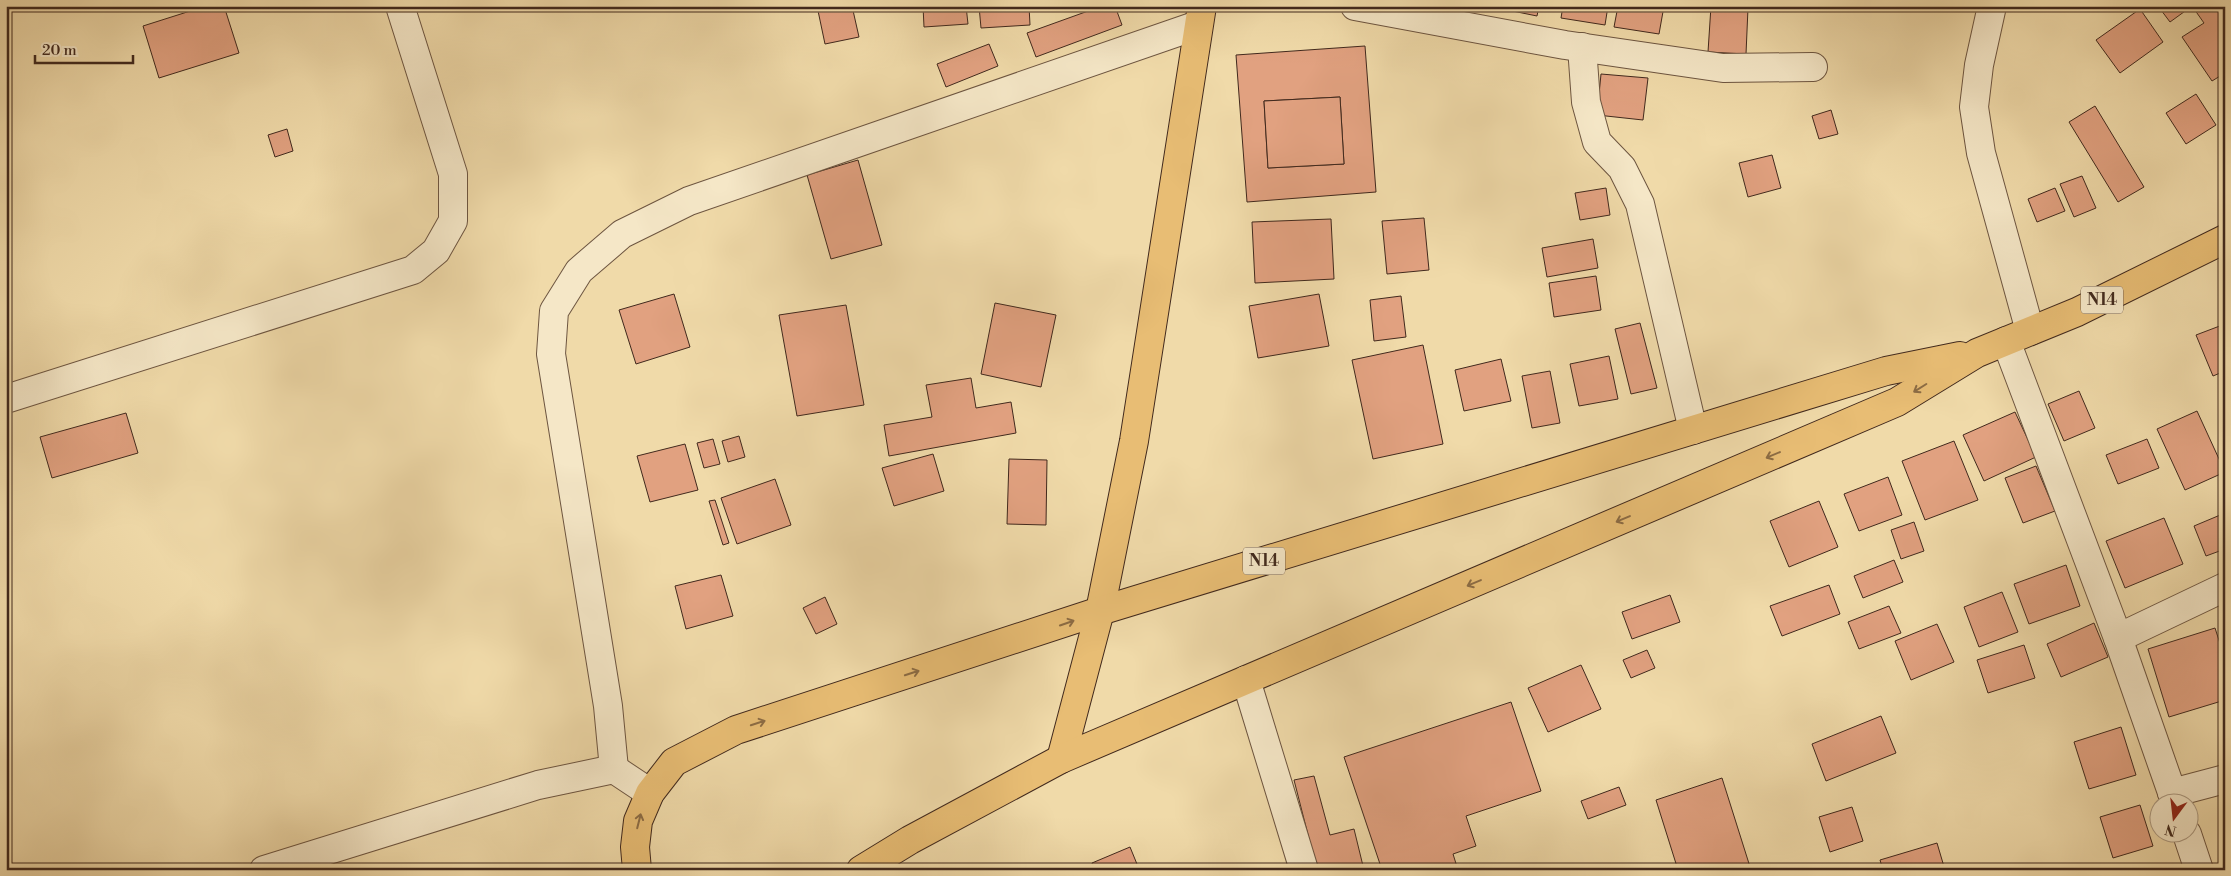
<svg xmlns="http://www.w3.org/2000/svg" width="2231" height="876" viewBox="0 0 2231 876" font-family="'Libre Bodoni',serif">
<style>
.building{fill:#e1a180;stroke:#41291d;fill-rule:evenodd}
.lines{fill:none;stroke-linecap:round;stroke-linejoin:round}
.minor-casing{stroke:#6d5540;stroke-width:30}
.major-casing{stroke:#41291d;stroke-width:30}
.minor{stroke:#f5e7c7;stroke-width:28}
.major{stroke:#e8bd74;stroke-width:28}
.oneway{stroke:#8c6c44}
.labels{text-anchor:middle;dominant-baseline:central;stroke-width:4.5;stroke-linejoin:round;paint-order:stroke}
.shield{fill:#f5e7c7;stroke:#776250;stroke-width:1}
.shield-label{font-size:16px;font-weight:bold;fill:#41291d}
</style>
<rect width="100%" height="100%" fill="#f0daa9"/>
<filter id="stains"><feTurbulence type="fractalNoise" baseFrequency=".004" numOctaves="4"/><feColorMatrix values="0 0 0 0 .2 0 0 0 0 .09 0 0 0 0 .02 0 0 0 .5 -.17"/></filter>
<radialGradient id="worn" r=".72"><stop offset=".6" stop-color="#630" stop-opacity="0"/><stop offset="1" stop-color="#630" stop-opacity=".3"/></radialGradient>
<g class="building">
<path d="M206 6H224L239 53 159 78 143 26Z"/>
<path d="M817 6H852L859 37 825 44Z"/>
<path d="M923 6H966L968 24 924 27Z"/>
<path d="M979 6H1029L1030 25 981 28Z"/>
<path d="M1102 6H1115L1122 25 1036 57 1027 33Z"/>
<path d="M1488 6H1539L1537 16Z"/>
<path d="M1563 6H1608L1605 25 1561 18Z"/>
<path d="M1618 6H1664L1659 34 1614 27Z"/>
<path d="M1711 6 1748 8 1746 54 1708 52Z"/>
<path d="M2158 6H2186L2188 9 2170 22Z"/>
<path d="M2192 6H2225V73L2212 81 2182 37 2204 23Z"/>
<path d="M2140 9 2163 42 2120 73 2096 40Z"/>
<path d="M989 44 998 66 946 87 937 64Z"/>
<path d="M1365 46 1376 192 1247 202 1236 55ZM1340 97 1344 164 1268 168 1264 101Z"/>
<path d="M1601 74 1648 78 1643 120 1597 115Z"/>
<path d="M2196 94 2216 125 2186 144 2166 113Z"/>
<path d="M1340 97 1344 164 1268 168 1264 101Z"/>
<path d="M2095 106 2144 187 2118 202 2069 122Z"/>
<path d="M1831 110 1838 134 1819 139 1812 116Z"/>
<path d="M287 129 293 151 275 157 268 135Z"/>
<path d="M1772 155 1781 188 1748 197 1739 163Z"/>
<path d="M858 160 882 245 831 259 807 175Z"/>
<path d="M2082 176 2096 208 2074 217 2060 184Z"/>
<path d="M1606 188 1610 215 1580 220 1575 193Z"/>
<path d="M2055 188 2065 211 2037 222 2028 199Z"/>
<path d="M1424 218 1429 270 1387 274 1382 221Z"/>
<path d="M1331 219 1334 279 1255 283 1252 222Z"/>
<path d="M1593 239 1598 268 1547 277 1542 248Z"/>
<path d="M1596 276 1601 310 1554 317 1549 283Z"/>
<path d="M674 294 690 347 636 364 619 310Z"/>
<path d="M1319 294 1329 346 1258 358 1249 306Z"/>
<path d="M1401 296 1406 337 1374 341 1370 300Z"/>
<path d="M995 303 1056 315 1041 387 981 374Z"/>
<path d="M846 305 864 405 797 416 779 315Z"/>
<path d="M1640 323 1657 388 1631 394 1615 329Z"/>
<path d="M2225 324V371L2213 376 2196 335Z"/>
<path d="M1423 345 1443 444 1373 459 1352 360Z"/>
<path d="M1609 356 1618 399 1579 406 1570 364Z"/>
<path d="M1501 359 1511 401 1464 411 1455 370Z"/>
<path d="M1550 371 1560 423 1532 428 1522 376Z"/>
<path d="M971 378 976 408 1011 402 1016 433 889 456 884 425 932 417 926 385Z"/>
<path d="M2079 391 2095 428 2064 441 2048 404Z"/>
<path d="M2197 411 2225 472 2185 490 2157 429Z"/>
<path d="M2015 412 2036 457 1984 481 1963 435Z"/>
<path d="M126 413 138 453 52 478 40 437Z"/>
<path d="M739 436 745 457 728 462 722 441Z"/>
<path d="M713 439 720 464 704 468 697 443Z"/>
<path d="M2147 439 2159 468 2118 484 2106 455Z"/>
<path d="M1954 441 1978 500 1925 520 1902 461Z"/>
<path d="M685 444 698 490 650 502 637 456Z"/>
<path d="M933 454 944 491 894 506 882 468Z"/>
<path d="M1009 459 1047 460 1046 525 1007 524Z"/>
<path d="M2036 466 2055 511 2023 523 2005 478Z"/>
<path d="M1888 477 1902 515 1859 531 1844 494Z"/>
<path d="M775 479 791 525 737 544 721 498Z"/>
<path d="M715 500 729 543 723 545 709 501Z"/>
<path d="M1819 501 1838 547 1789 567 1770 521Z"/>
<path d="M2225 513V549L2206 556 2194 526Z"/>
<path d="M2164 518 2183 564 2125 588 2106 541Z"/>
<path d="M1914 522 1924 551 1901 559 1891 530Z"/>
<path d="M1894 560 1903 582 1863 598 1854 576Z"/>
<path d="M2066 565 2080 606 2029 624 2014 584Z"/>
<path d="M721 575 733 616 686 629 675 586Z"/>
<path d="M1829 585 1840 614 1782 636 1770 606Z"/>
<path d="M2002 592 2018 632 1979 647 1964 607Z"/>
<path d="M1670 595 1680 622 1632 639 1622 612Z"/>
<path d="M825 597 837 624 816 634 803 608Z"/>
<path d="M1889 606 1901 633 1859 649 1848 622Z"/>
<path d="M2094 623 2108 657 2061 677 2047 644Z"/>
<path d="M1937 624 1954 662 1911 680 1895 641Z"/>
<path d="M2215 628 2225 659V700L2169 717 2148 649Z"/>
<path d="M2024 645 2035 678 1988 693 1977 660Z"/>
<path d="M1647 650 1655 668 1631 678 1623 660Z"/>
<path d="M1581 665 1601 709 1548 732 1528 688Z"/>
<path d="M1511 702 1541 791 1466 816 1476 846 1453 854 1458 870H1382L1344 757Z"/>
<path d="M1881 716 1896 753 1826 781 1812 744Z"/>
<path d="M2121 727 2136 775 2089 789 2074 742Z"/>
<path d="M1314 776 1330 835 1354 829 1364 870H1317L1294 780Z"/>
<path d="M1722 778 1751 870H1678L1656 800Z"/>
<path d="M1619 787 1626 805 1588 819 1581 801Z"/>
<path d="M2140 805 2153 846 2113 858 2100 817Z"/>
<path d="M1852 807 1863 841 1830 852 1819 817Z"/>
<path d="M1937 843 1945 870H1883L1880 860Z"/>
<path d="M1130 847 1139 869 1094 870 1092 863Z"/>
</g>
<g class="lines">
<defs>
<g id="minor">
<path d="M1355 6 1565 45 1723 68 1813 67"/>
<path d="M1992 6 1979 65 1974 107 1981 153 2030 331"/>
<path d="M1582 47 1586 102 1597 142 1622 168 1640 204 1693 430"/>
<path d="M2006 341 2118 638 2176 804"/>
<path d="M6 399 413 270 436 251 453 221V174L400 6"/>
<path d="M2118 638 2225 587"/>
<path d="M1246 680 1304 870"/>
<path d="M614 769 608 706 551 354 554 311 579 271 622 234 689 201 1198 25"/>
<path d="M2172 793 2225 779"/>
<path d="M2187 834 2199 870"/>
<path d="M264 870 538 785 614 769 650 793"/>
</g>
<g id="major">
<path d="M1061 759 1100 611 1134 441 1202 6"/>
<path d="M637 870 635 847 638 821 650 793 674 762 736 730 1100 611 1886 371 1960 356"/>
<path d="M861 870 910 840 1061 759 1897 402 1977 353 2077 312 2225 239"/>
</g>
</defs>
<use href="#minor" class="minor-casing"/>
<use href="#major" class="major-casing"/>
<use href="#minor" class="minor"/>
<use href="#major" class="major"/>
</g>
<defs><path id="oneway-shaft" d="M-6 0H5M1.5-3L5.5 0L1.5 3" fill="none" stroke-width="1.6" stroke-linecap="round" stroke-linejoin="round" transform="scale(1.25)"/></defs>
<g class="oneway">
<use href="#oneway-shaft" transform="translate(1920 388) rotate(148)"/>
<use href="#oneway-shaft" transform="translate(1773 455) rotate(157)"/>
<use href="#oneway-shaft" transform="translate(1623 519) rotate(157)"/>
<use href="#oneway-shaft" transform="translate(1474 583) rotate(157)"/>
<use href="#oneway-shaft" transform="translate(1067 623) rotate(-19)"/>
<use href="#oneway-shaft" transform="translate(912 673) rotate(-18)"/>
<use href="#oneway-shaft" transform="translate(758 723) rotate(-18)"/>
<use href="#oneway-shaft" transform="translate(639 821) rotate(-76)"/>
</g>
<g class="labels">
<g class="shield">
<rect x="2081" y="286.5" width="42" height="27" rx="4"/>
<rect x="1243" y="547.5" width="42" height="27" rx="4"/>
</g>
<g class="shield-label">
<text x="2102" y="300">N14</text>
<text x="1264" y="561">N14</text>
</g>
</g>
<rect width="2231" height="876" fill="none" stroke="#f0daa9" stroke-width="25"/>
<rect x="8" y="8" width="2216" height="861" fill="none" stroke="#41291d" stroke-width="2.5"/>
<rect x="12" y="12" width="2206" height="851" fill="none" stroke="#41291d"/>
<g transform="translate(2174 818) rotate(195)"><circle r="24" fill="#f5e7c7" stroke="#ad9b83"/>
<path d="M0-4L9 19L0 12L-9 19Z" fill="#8f2418"/>
<text y="-8" font-size="14" font-weight="bold" text-anchor="middle" fill="#41291d">N</text>
</g>
<path d="M35 55v8h98v-8" fill="none" stroke="#41291d" stroke-width="2.5"/>
<text x="42" y="55" font-size="15" fill="#41291d" stroke="#f5e7c7" stroke-width="4" paint-order="stroke">20 m</text>
<rect width="100%" height="100%" filter="url(#stains)"/>
<rect width="100%" height="100%" fill="url(#worn)"/>
</svg>
